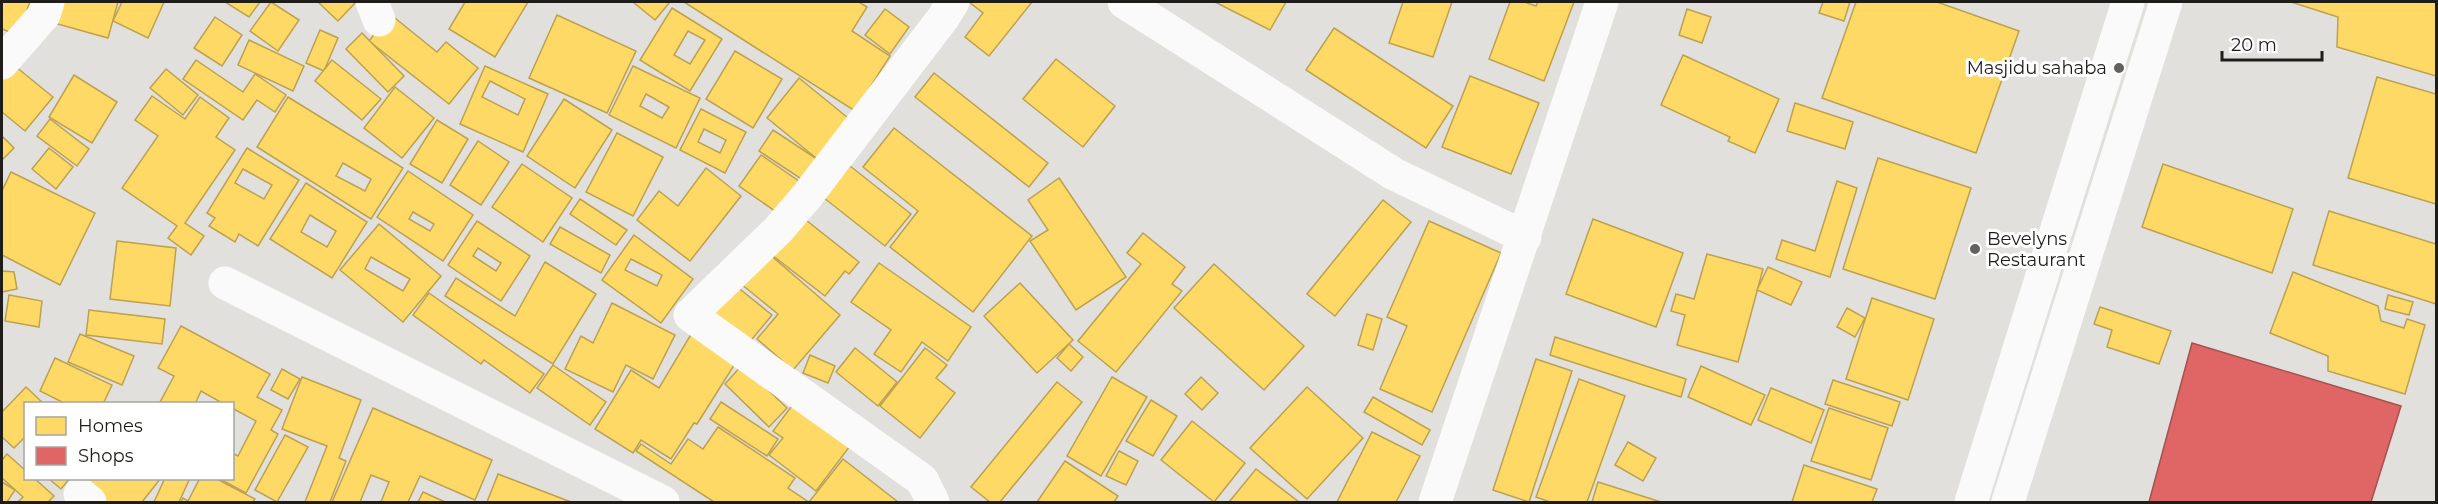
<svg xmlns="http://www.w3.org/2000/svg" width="2438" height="504" viewBox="0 0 2438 504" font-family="Montserrat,sans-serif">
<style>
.homes{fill:#ffd966;stroke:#bca14f;stroke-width:1.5;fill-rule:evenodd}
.shops{fill:#e06666;stroke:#a6504f;stroke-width:1.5}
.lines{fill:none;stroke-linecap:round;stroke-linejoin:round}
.minor{stroke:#fbfafa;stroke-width:33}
.highway{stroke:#fbfafa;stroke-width:33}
.poi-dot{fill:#63615e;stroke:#fff;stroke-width:2}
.labels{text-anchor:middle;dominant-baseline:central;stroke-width:6;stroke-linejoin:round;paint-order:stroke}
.poi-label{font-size:18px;fill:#1e1d1a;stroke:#fff;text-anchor:end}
</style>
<rect width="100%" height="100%" fill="#e2e0dd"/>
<g class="homes">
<path d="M2 2H30L17 35 2 29Z"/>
<path d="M60 2H118L108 38 54 23Z"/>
<path d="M122 2H164L148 38 113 21Z"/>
<path d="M225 2H260L249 17Z"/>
<path d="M271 2 299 20 278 51 250 31Z"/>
<path d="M318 2H356L338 21Z"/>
<path d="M465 2H528L495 57 449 29Z"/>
<path d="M633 2H670L655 20Z"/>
<path d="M684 2H859L867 7 852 31 890 56 855 111Z"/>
<path d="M969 2H1032L989 56 965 37 983 13Z"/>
<path d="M1215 2H1286L1270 30Z"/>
<path d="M1403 2H1452L1433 57 1389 43Z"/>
<path d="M1510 2H1524L1536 6 1538 2H1574L1544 81 1489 59Z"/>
<path d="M1823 2H1850L1844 21 1819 13Z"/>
<path d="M1856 2H1937L2019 31 1976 153 1822 98Z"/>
<path d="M2291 2H2436V76L2337 47 2338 17Z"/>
<path d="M672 8 722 39 690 91 640 60ZM688 31 705 40 690 64 674 55Z"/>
<path d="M885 9 909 27 890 54 865 35Z"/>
<path d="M1687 9 1711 17 1702 43 1679 35Z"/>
<path d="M390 14 437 52 446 42 478 68 449 104 369 41Z"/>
<path d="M557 15 636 51 607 113 529 78Z"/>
<path d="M215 17 242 35 222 66 194 48Z"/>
<path d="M1334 28 1453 106 1426 148 1306 70Z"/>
<path d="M320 30 338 38 324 71 306 63Z"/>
<path d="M362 33 404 76 388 92 346 49Z"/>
<path d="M249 40 304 66 293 91 238 65Z"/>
<path d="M735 51 782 79 753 128 706 99Z"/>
<path d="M1683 55 1779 99 1755 153 1728 141 1730 137 1661 105Z"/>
<path d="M1056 59 1115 106 1083 147 1023 99Z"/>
<path d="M196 60 243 92 255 74 286 95 275 112 257 100 243 120 183 79Z"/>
<path d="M332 60 381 99 362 120 315 81Z"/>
<path d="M10 62 53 97 25 131 2 112V72Z"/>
<path d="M485 66 548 94 523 152 460 124ZM490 81 525 99 518 115 482 97Z"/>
<path d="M633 66 700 98 676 148 609 115ZM646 94 669 107 662 118 640 106Z"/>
<path d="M166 69 198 95 183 115 150 88Z"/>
<path d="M934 73 1048 163 1029 187 915 97Z"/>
<path d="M74 75 117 102 92 143 49 117Z"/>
<path d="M1470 76 1539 103 1511 174 1442 147Z"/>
<path d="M2377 77 2436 94V204L2348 178Z"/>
<path d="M799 78 853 122 821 162 767 118Z"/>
<path d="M395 87 434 118 402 158 364 128Z"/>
<path d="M152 96 185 119 200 97 229 118 216 137 235 150 185 223 204 236 191 255 168 238 177 226 122 188 158 136 135 120Z"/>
<path d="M288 97 403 168 371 219 257 147ZM343 163 371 179 365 191 336 176Z"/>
<path d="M564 99 612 130 575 188 527 156Z"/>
<path d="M1795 103 1853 122 1845 149 1787 131Z"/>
<path d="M701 109 746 132 725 173 680 150ZM704 129 726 140 720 153 698 142Z"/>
<path d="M50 119 89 149 77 166 37 136Z"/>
<path d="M437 120 468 139 442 183 410 164Z"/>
<path d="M894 128 1032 236 973 312 890 247 918 211 863 167Z"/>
<path d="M773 130 823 163 809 184 759 151Z"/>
<path d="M617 133 663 157 633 216 586 192Z"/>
<path d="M2 136 14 148 2 160Z"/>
<path d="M478 141 509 162 481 205 450 185Z"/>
<path d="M49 148 73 167 56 189 32 169Z"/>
<path d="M247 148 299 180 258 246 239 234 235 242 209 226 215 218 207 213ZM243 169 272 185 264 199 235 183Z"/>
<path d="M761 155 806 186 785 218 739 186Z"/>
<path d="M1878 158 1971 188 1935 299 1843 269Z"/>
<path d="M522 164 572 198 543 242 492 207Z"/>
<path d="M2163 164 2293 209 2272 273 2142 227Z"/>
<path d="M850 166 911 214 885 246 824 198Z"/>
<path d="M706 168 741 196 690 261 637 220 659 191 678 206Z"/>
<path d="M408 171 473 215 443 261 377 217ZM413 212 434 224 430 231 409 219Z"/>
<path d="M11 172 95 213 60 285 2 255V191Z"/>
<path d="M1059 178 1126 277 1076 310 1030 241 1048 230 1028 200Z"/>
<path d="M1837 181 1857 188 1830 277 1776 259 1782 240 1815 251Z"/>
<path d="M306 183 367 222 332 278 270 239ZM310 215 336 231 327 247 301 232Z"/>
<path d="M580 199 627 230 616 245 570 214Z"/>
<path d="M1383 200 1411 222 1335 316 1307 294Z"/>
<path d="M2329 211 2436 244V304L2313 265Z"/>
<path d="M797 213 859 262 849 274 845 271 825 296 768 252Z"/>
<path d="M1593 219 1683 253 1656 327 1566 294Z"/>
<path d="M477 221 530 256 501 301 448 265ZM478 248 501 263 496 271 473 256Z"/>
<path d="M1429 221 1501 253 1432 412 1380 389 1407 326 1387 317Z"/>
<path d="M379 224 441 276 403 322 340 270ZM371 257 410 279 403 291 365 269Z"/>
<path d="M560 227 610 255 601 273 550 244Z"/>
<path d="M1143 233 1185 267 1172 284 1182 291 1116 372 1078 341 1141 264 1127 253Z"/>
<path d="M634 235 693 279 661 323 602 280ZM631 259 662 275 657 286 625 270Z"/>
<path d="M117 241 176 248 170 306 110 299Z"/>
<path d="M768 253 840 315 793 370 757 339 778 314 741 284Z"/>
<path d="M1707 254 1763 269 1738 362 1677 345 1685 315 1671 311 1676 294 1694 299Z"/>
<path d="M545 262 596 294 553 364 445 296 456 278 515 316Z"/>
<path d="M879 263 971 327 948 361 922 342 901 372 874 354 891 330 851 302Z"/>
<path d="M1214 264 1304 346 1264 390 1174 308Z"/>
<path d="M1768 267 1802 282 1791 305 1757 290Z"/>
<path d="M2 271 14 272 17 289 2 292Z"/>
<path d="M2293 272 2378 306 2381 321 2404 328 2407 319 2425 325 2405 394 2328 371V356L2270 333Z"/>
<path d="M1020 283 1073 340 1037 373 984 316Z"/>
<path d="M736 286 772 315 748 344 712 315Z"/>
<path d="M429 293 544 374 530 393 484 360 481 364 413 315Z"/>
<path d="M9 295 42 301 39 327 5 321Z"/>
<path d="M2388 295 2413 302 2409 315 2385 309Z"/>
<path d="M1872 298 1934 319 1908 400 1846 379Z"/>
<path d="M612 303 675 335 653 379 626 365 613 392 565 369 581 336 593 343Z"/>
<path d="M2100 307 2171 331 2159 364 2107 347 2112 330 2094 324Z"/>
<path d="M1847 308 1865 318 1855 337 1837 327Z"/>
<path d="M89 310 165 319 162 344 86 335Z"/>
<path d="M1367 314 1382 319 1373 350 1358 345Z"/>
<path d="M181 326 270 374 257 397 282 410 271 430 278 434 246 493 218 478H232V453L238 456 256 421 232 408V404H224L201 391 195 404H159L174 376 158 368Z"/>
<path d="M693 331 738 359 697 424 694 423 671 459 641 440 633 453 595 429 631 370 659 388Z"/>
<path d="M80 334 134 356 122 385 68 362Z"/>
<path d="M1555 337 1686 379 1681 397 1550 355Z"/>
<path d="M1069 344 1083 357 1071 371 1057 358Z"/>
<path d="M855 348 897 382 878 406 836 372Z"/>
<path d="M925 348 947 365 936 378 955 393 920 438 880 406Z"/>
<path d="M810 355 835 366 828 383 803 373Z"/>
<path d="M55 358 112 385 103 404H66L40 391Z"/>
<path d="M1536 359 1572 371 1529 502 1493 490Z"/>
<path d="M553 365 606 402 590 425 537 388Z"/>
<path d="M742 365 787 408 769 427 725 384Z"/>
<path d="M1701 366 1765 395 1751 425 1688 397Z"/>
<path d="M282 369 300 379 288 399 271 390Z"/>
<path d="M302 377 361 400 339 458 346 461 330 502H305L327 446 282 429Z"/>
<path d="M1112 377 1147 397 1101 476 1067 456Z"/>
<path d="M1201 377 1218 393 1202 410 1185 394Z"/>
<path d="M1579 379 1625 396 1587 502H1550L1536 497Z"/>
<path d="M1833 380 1900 402 1892 426 1825 404Z"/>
<path d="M1057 382 1082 402 1000 502H990L971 487Z"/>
<path d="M26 387 44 404H26V436L14 448 2 437V412Z"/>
<path d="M1307 387 1363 438 1307 499 1250 448Z"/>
<path d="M1771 388 1824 410 1811 443 1758 420Z"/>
<path d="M1373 397 1430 430 1422 445 1364 412Z"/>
<path d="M1151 400 1177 416 1153 456 1126 441Z"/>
<path d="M721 402 778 439 767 456 710 419Z"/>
<path d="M794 403 850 446 816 491 769 455 783 438 773 431Z"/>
<path d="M373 408 492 460 475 500 420 476 408 502H381L389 482 371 475 360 502H332Z"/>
<path d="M1829 408 1888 428 1871 480 1811 461Z"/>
<path d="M1192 421 1245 463 1214 502 1161 460Z"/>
<path d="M718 427 795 478 788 488 807 501 805 502H714L636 451 641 444 671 464 688 439 703 449Z"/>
<path d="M1372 432 1420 456 1396 502H1337Z"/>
<path d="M285 435 308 447 277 502 255 490Z"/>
<path d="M1628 442 1656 458 1643 481 1615 465Z"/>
<path d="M1119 451 1138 461 1126 485 1106 476Z"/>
<path d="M7 454 26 471V478H34L54 496 48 502H18L23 497 2 478V460Z"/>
<path d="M843 459 898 502H809Z"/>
<path d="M1065 461 1118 496 1114 502H1037Z"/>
<path d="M1804 465 1877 489 1872 502H1792Z"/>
<path d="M1256 469 1299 502H1229Z"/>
<path d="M498 474 571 502H487Z"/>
<path d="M48 478H70L61 489Z"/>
<path d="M77 478H161L142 502H96Z"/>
<path d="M165 478H190L179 502H154Z"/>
<path d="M200 478H215L255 499 253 502H181L183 498 188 501Z"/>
<path d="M2 482 15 490 7 502H2Z"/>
<path d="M1598 482 1661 502H1592Z"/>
<path d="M423 492 445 502H418Z"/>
</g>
<path class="shops" d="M2192 343 2401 406 2371 502H2149Z"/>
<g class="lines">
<g class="minor">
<path d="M372 2 379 20"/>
<path d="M1124 2 1394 174 1525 237"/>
<path d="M2 63 44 15 48 2"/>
<path d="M225 283 663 502"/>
<path d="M80 494 90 502"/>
<path d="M933 502 922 480 690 315 778 230 807 196 943 18 953 2"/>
<path d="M1435 502 1602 2"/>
</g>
<g class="highway">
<path d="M1971 502 2128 2"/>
<path d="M2008 502 2166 2"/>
</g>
</g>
<g class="poi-dot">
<circle cx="2119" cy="68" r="6"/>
<circle cx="1975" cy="249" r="6"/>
</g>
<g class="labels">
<g class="poi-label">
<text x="2107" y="68">Masjidu sahaba</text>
<text x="1987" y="239" text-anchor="start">Bevelyns<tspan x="1987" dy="21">Restaurant</tspan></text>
</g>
</g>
<rect width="2438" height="504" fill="none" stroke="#1e1d1a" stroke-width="6"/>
<rect x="24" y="402" width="210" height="78" fill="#ffffff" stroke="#a5a5a3" stroke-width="1.5"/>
<rect x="36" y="417" width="30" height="18" fill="#ffd966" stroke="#a5a5a3" stroke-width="1.5"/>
<text x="78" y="432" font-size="18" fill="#1e1d1a">Homes</text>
<rect x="36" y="447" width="30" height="18" fill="#e06666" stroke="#a5a5a3" stroke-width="1.5"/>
<text x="78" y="462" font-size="18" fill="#1e1d1a">Shops</text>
<path d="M2222 51v9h100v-9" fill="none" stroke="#1e1d1a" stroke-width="3"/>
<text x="2231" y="51" font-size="18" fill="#1e1d1a" stroke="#ffffff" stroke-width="4.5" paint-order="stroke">20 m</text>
</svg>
